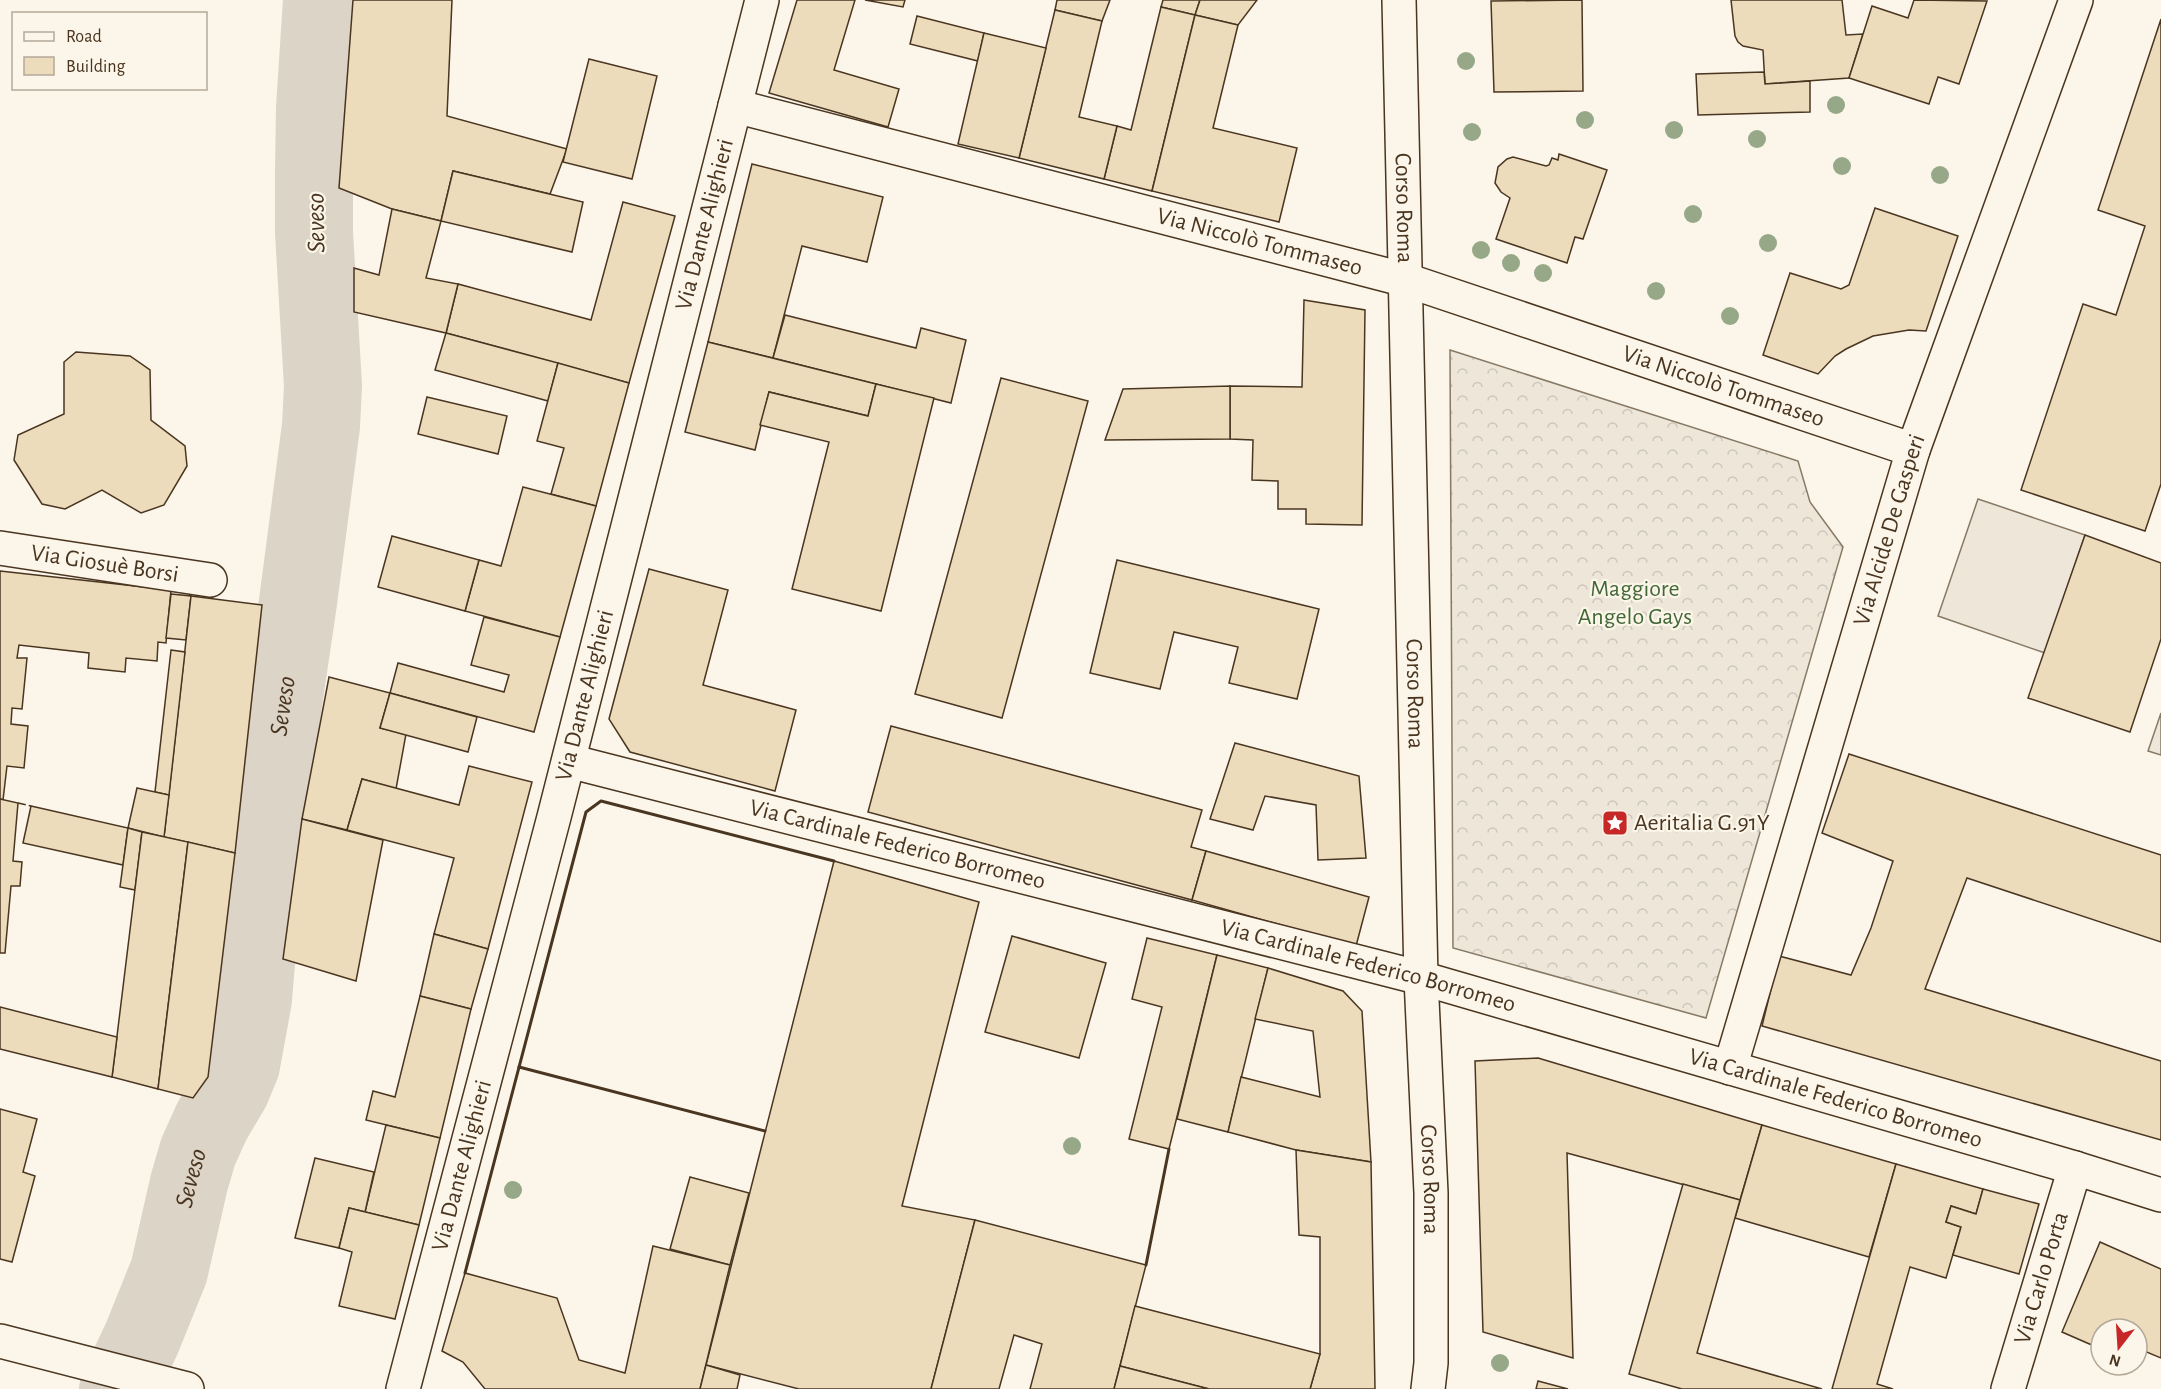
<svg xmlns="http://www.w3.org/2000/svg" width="2161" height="1389" viewBox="0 0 2161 1389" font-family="'Alegreya Sans',sans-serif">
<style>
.grass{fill:#ede6d9;stroke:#887966;stroke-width:1.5}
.forest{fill:url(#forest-crowns);stroke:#887966;stroke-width:1.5}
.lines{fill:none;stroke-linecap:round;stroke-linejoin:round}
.river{stroke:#dcd4c6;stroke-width:78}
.building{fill:#ecdcbc;stroke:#4a3520;stroke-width:1.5}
.street-casing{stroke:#4a3520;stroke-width:36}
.secondary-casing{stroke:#4a3520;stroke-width:36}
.street{stroke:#fbf6e9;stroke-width:33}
.secondary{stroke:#fbf6e9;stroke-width:33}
.fence{stroke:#4a3520;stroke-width:1.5;stroke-dasharray:8 3;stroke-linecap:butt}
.wall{stroke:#4a3520;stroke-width:3}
.tree{fill:#96a887}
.labels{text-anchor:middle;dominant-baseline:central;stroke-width:4.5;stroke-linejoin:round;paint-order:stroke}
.street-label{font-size:24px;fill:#4a3520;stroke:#fbf6e9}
.park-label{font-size:24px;fill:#436837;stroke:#fbf6e9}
.poi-label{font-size:24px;fill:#4a3520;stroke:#fbf6e9;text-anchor:start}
.water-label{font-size:26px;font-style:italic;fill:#4a3520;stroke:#fbf6e9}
</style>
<defs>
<pattern id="forest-crowns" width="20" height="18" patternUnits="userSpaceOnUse" patternTransform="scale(1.5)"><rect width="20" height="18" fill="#ede6d9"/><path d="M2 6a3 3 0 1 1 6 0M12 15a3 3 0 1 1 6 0" fill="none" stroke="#cdc6ba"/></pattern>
</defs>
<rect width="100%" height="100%" fill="#fbf6e9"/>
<g class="grass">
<path d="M1978 499 2085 535 2045 653 1938 616Z"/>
<path d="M2161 713V755L2148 751Z"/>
</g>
<path class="forest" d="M1450 350 1798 461 1810 502 1843 547 1706 1018 1453 948Z"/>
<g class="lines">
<path class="river" id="s1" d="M118 1389 142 1338 169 1271 189 1183 198 1152 212 1121 231 1089 241 1065 253 999 270 792 298 602 321 426 323 386 314 232V172L315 108 322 0"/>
</g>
<g class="building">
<path d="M353 0H452L447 116 567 149 550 194 453 171 441 221 392 209 339 188Z"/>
<path d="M797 0H855L834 70 899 89 888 127 769 93Z"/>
<path d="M865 0H905L903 7Z"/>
<path d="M1057 0H1110L1102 21 1055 10Z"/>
<path d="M1163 0H1200L1195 15 1161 7Z"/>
<path d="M1200 0H1257L1238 25 1195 15Z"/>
<path d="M1582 0 1583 91 1494 92 1491 1Z"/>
<path d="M1731 0H1842L1846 35 1863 34 1849 78 1765 84 1763 50 1743 46 1738 42 1735 36Z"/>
<path d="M1914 0 1987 1 1959 84 1938 77 1929 104 1849 78 1872 6 1908 18Z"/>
<path d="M1161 7 1195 15 1152 191 1104 179 1117 126 1131 130Z"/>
<path d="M1055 10 1102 21 1079 117 1117 126 1104 179 1019 158Z"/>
<path d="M1195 15 1238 25 1213 128 1297 148 1279 222 1152 191Z"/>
<path d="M917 16 984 33 978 61 910 44Z"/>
<path d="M2161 19V484L2145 531 2021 490 2083 304 2116 315 2145 226 2098 210Z"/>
<path d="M984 33 1046 48 1019 158 958 144Z"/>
<path d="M589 59 657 76 632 179 563 162Z"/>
<path d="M1764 72 1765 84 1810 81V112L1698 115 1696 74Z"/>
<path d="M1559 154 1607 170 1583 239 1575 237 1567 263 1496 239 1510 198 1501 192 1495 183 1498 167 1507 159 1513 157 1546 166 1549 165 1552 158 1558 160Z"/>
<path d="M752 164 883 197 867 262 802 246 773 358 708 342Z"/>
<path d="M453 171 583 202 572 252 441 221Z"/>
<path d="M623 202 675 216 629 383 446 333 458 284 591 320Z"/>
<path d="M1875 208 1958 236 1926 331 1909 330 1873 336 1846 349 1835 356 1818 374 1763 355 1790 273 1841 289 1849 285Z"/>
<path d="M392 209 441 221 426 278 458 284 446 333 354 312V268L379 275Z"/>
<path d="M1304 300 1365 310 1362 525 1306 524V509H1278V481L1252 480 1253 440 1230 439V386L1302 387Z"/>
<path d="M785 315 916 348 921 328 966 340 951 403 773 358Z"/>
<path d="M446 333 558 363 548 401 435 370Z"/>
<path d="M708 342 876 384 868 416 769 392 755 450 685 432Z"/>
<path d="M76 352 130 356 150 370 151 420 185 446 187 466 164 505 141 513 102 490 65 509 42 504 14 460 18 435 64 414V362Z"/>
<path d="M558 363 629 383 596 506 551 494 564 448 537 441Z"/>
<path d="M1001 378 1088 401 1002 718 915 694Z"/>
<path d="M876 384 934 398 881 611 792 589 829 442 760 425 769 392 868 416Z"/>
<path d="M1230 386V439L1105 440 1123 389Z"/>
<path d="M427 397 507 416 498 454 418 434Z"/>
<path d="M523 487 596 506 560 637 465 611 479 560 501 566Z"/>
<path d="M2085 535 2161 563V639L2130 732 2028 698Z"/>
<path d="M392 536 479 560 465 611 378 587Z"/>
<path d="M1117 560 1319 609 1297 699 1229 683 1238 647 1174 632 1160 689 1090 673Z"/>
<path d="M649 569 728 590 703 685 796 710 775 791 630 752 609 719Z"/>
<path d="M0 571 171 590 166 643 158 642 157 661 126 658 125 672 88 668 89 653 19 645 17 658H27L22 709 12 708 11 724 28 726 24 768 7 766 3 800 0 799Z"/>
<path d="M171 594 191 596 186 640 166 638Z"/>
<path d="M191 596 262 605 235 853 164 837Z"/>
<path d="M484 617 560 637 534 732 390 693 398 663 504 692 509 675 471 665Z"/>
<path d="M171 650 185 652 169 795 155 792Z"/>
<path d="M329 677 390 693 380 728 406 734 396 789 362 779 347 830 302 819Z"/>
<path d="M390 693 477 717 468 752 380 728Z"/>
<path d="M891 726 1202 810 1191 847 1206 851 1192 900 868 812Z"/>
<path d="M1235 743 1359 776 1366 858 1318 860 1316 805 1265 796 1253 830 1210 819Z"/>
<path d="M1849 754 2161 855V942L1967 878 1925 989 2161 1061V1140L1762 1026 1779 956 1851 975 1871 928 1893 861 1822 833Z"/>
<path d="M469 766 532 782 488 949 434 934 454 858 347 830 362 779 459 805Z"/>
<path d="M137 788 169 795 164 837 128 828Z"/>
<path d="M0 799 18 803 13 861 22 862 20 886H11L5 953H0Z"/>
<path d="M31 806 128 828 123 865 23 843Z"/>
<path d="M302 819 383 840 356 981 283 959Z"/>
<path d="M128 828 142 832 135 890 120 887Z"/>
<path d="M142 832 188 842 158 1089 112 1077Z"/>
<path d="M188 842 235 853 208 1077 193 1098 158 1089Z"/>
<path d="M1206 851 1369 897 1356 946 1192 900Z"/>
<path d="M834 861 979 902 902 1206 975 1220 931 1389H799L706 1365Z"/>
<path d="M434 934 488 949 471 1009 420 996Z"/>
<path d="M1012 936 1106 963 1079 1058 985 1032Z"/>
<path d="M1147 938 1217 955 1169 1149 1129 1139 1162 1007 1132 999Z"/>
<path d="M1217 955 1268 968 1228 1132 1177 1119Z"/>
<path d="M1268 968 1343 991 1362 1011 1371 1162 1296 1150 1228 1132 1241 1077 1320 1097 1313 1031 1255 1019Z"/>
<path d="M420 996 471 1009 440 1138 366 1120 373 1091 395 1097Z"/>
<path d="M0 1007 117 1037 112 1077 0 1049Z"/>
<path d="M1538 1058 1762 1125 1740 1200 1567 1153 1573 1358 1483 1332 1475 1061Z"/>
<path d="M0 1109 37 1119 23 1172 35 1176 12 1262 0 1259Z"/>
<path d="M386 1125 440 1138 419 1225 365 1212Z"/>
<path d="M1762 1125 1896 1164 1869 1257 1735 1218Z"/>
<path d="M1296 1150 1371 1162 1375 1389H1310L1320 1354V1237L1299 1235Z"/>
<path d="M315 1158 374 1172 365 1212 349 1208 339 1248 295 1238Z"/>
<path d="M1896 1164 1983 1189 1976 1214 1951 1206 1946 1222 1961 1227 1946 1278 1910 1267 1877 1384 1893 1389H1832Z"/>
<path d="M690 1177 749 1193 730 1265 670 1249Z"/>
<path d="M1683 1184 1740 1200 1697 1353 1822 1389H1682L1629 1374Z"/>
<path d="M1983 1189 2039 1204 2019 1274 1953 1255 1961 1227 1946 1222 1951 1206 1976 1214Z"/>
<path d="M349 1208 419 1225 395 1319 339 1306 352 1252 339 1248Z"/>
<path d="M975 1220 1146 1265 1114 1389H1030L1042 1344 1014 1335 999 1389H931Z"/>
<path d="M2100 1242 2161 1269V1358L2137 1348V1329H2101V1349L2062 1332Z"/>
<path d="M653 1246 730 1265 700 1389H485L463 1362 442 1351 465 1273 557 1298 579 1360 625 1373Z"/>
<path d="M1135 1306 1320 1354 1310 1389H1209L1120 1366Z"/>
<path d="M706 1365 740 1375 737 1389H700Z"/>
<path d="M1120 1366 1209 1389H1114Z"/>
<path d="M1538 1381 1568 1389H1536Z"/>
</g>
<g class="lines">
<defs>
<g id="street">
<path id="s2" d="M735 106 1406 280 1913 450"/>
<path id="s3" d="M0 548 210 580"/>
<path id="s4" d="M569 761 1421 978 2075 1168 2161 1195"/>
<path id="s5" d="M1730 1068 1913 450 2076 0"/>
<path id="s6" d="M403 1389 554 817 762 0"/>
<path id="s7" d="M2008 1389 2075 1168"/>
</g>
<g id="secondary">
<path id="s8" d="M1399 0 1421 978 1431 1193V1363L1428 1389"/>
<path d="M0 1341 187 1389"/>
</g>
</defs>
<use href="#street" class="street-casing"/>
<use href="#secondary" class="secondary-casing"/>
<use href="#street" class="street"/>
<use href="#secondary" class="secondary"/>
<path class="fence" d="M18 803 31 806"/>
<g class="wall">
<path d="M519 1067 765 1131"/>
<path d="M1146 1265 1169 1149"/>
<path d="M465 1273 586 812 601 801 834 861"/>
</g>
</g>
<g class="tree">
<circle cx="1466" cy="61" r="9"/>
<circle cx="1836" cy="105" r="9"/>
<circle cx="1585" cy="120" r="9"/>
<circle cx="1674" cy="130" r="9"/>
<circle cx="1472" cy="132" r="9"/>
<circle cx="1757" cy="139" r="9"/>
<circle cx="1842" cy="166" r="9"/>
<circle cx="1940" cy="175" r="9"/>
<circle cx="1693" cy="214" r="9"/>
<circle cx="1768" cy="243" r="9"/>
<circle cx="1481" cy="250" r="9"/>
<circle cx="1511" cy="263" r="9"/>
<circle cx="1543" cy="273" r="9"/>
<circle cx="1656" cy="291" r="9"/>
<circle cx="1730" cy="316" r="9"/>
<circle cx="1072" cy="1146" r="9"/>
<circle cx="513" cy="1190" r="9"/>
<circle cx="1500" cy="1363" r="9"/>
</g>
<defs>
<symbol id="sight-square" viewBox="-11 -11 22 22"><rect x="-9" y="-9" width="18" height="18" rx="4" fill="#c62828" stroke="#fbf6e9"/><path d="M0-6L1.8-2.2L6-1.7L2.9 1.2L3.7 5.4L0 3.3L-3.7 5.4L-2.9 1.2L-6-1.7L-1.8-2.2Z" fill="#fff"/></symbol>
</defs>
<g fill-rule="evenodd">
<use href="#sight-square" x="1600" y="808" width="30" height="30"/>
</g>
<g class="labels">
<g class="street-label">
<text stroke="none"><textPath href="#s8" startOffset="208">Corso Roma</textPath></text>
<text stroke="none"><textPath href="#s6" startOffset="1203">Via Dante Alighieri</textPath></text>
<text stroke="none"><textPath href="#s2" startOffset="542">Via Niccolò Tommaseo</textPath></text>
<text stroke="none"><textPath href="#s2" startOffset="1028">Via Niccolò Tommaseo</textPath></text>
<text stroke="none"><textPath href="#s5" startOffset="561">Via Alcide De Gasperi</textPath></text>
<text stroke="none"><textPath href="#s3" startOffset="106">Via Giosuè Borsi</textPath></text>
<text stroke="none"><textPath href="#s6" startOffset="717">Via Dante Alighieri</textPath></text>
<text stroke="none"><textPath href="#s8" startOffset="694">Corso Roma</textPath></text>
<text stroke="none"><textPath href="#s4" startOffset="339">Via Cardinale Federico Borromeo</textPath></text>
<text stroke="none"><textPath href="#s4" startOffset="825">Via Cardinale Federico Borromeo</textPath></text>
<text stroke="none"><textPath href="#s4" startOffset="1311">Via Cardinale Federico Borromeo</textPath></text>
<text stroke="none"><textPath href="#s6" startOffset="231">Via Dante Alighieri</textPath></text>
<text stroke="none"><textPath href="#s8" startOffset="1180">Corso Roma</textPath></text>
<text stroke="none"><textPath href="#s7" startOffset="116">Via Carlo Porta</textPath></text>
</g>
<g class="park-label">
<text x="1635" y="589">Maggiore<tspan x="1635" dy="28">Angelo Gays</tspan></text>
</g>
<g class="poi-label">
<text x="1634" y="823">Aeritalia G.91Y</text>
</g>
<g class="water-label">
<text transform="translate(316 223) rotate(-91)">Seveso</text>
<text stroke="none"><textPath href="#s1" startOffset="710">Seveso</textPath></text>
<text stroke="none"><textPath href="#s1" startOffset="224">Seveso</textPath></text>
</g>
</g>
<rect x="12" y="12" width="195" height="78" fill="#fbf6e9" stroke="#b4a999" stroke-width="1.5"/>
<rect x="24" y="32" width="30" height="9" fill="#fbf6e9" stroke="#b4a999" stroke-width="1.5"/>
<text x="66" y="42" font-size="18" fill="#4a3520">Road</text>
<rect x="24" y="57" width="30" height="18" fill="#ecdcbc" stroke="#b4a999" stroke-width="1.5"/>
<text x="66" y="72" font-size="18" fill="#4a3520">Building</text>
<g transform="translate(2119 1347) rotate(197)"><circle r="28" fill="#fbf6e9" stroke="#b4a999" stroke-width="1.5"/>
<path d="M0-4.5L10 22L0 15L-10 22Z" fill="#c62828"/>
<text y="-9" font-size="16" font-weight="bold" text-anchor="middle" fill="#4a3520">N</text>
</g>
</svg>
